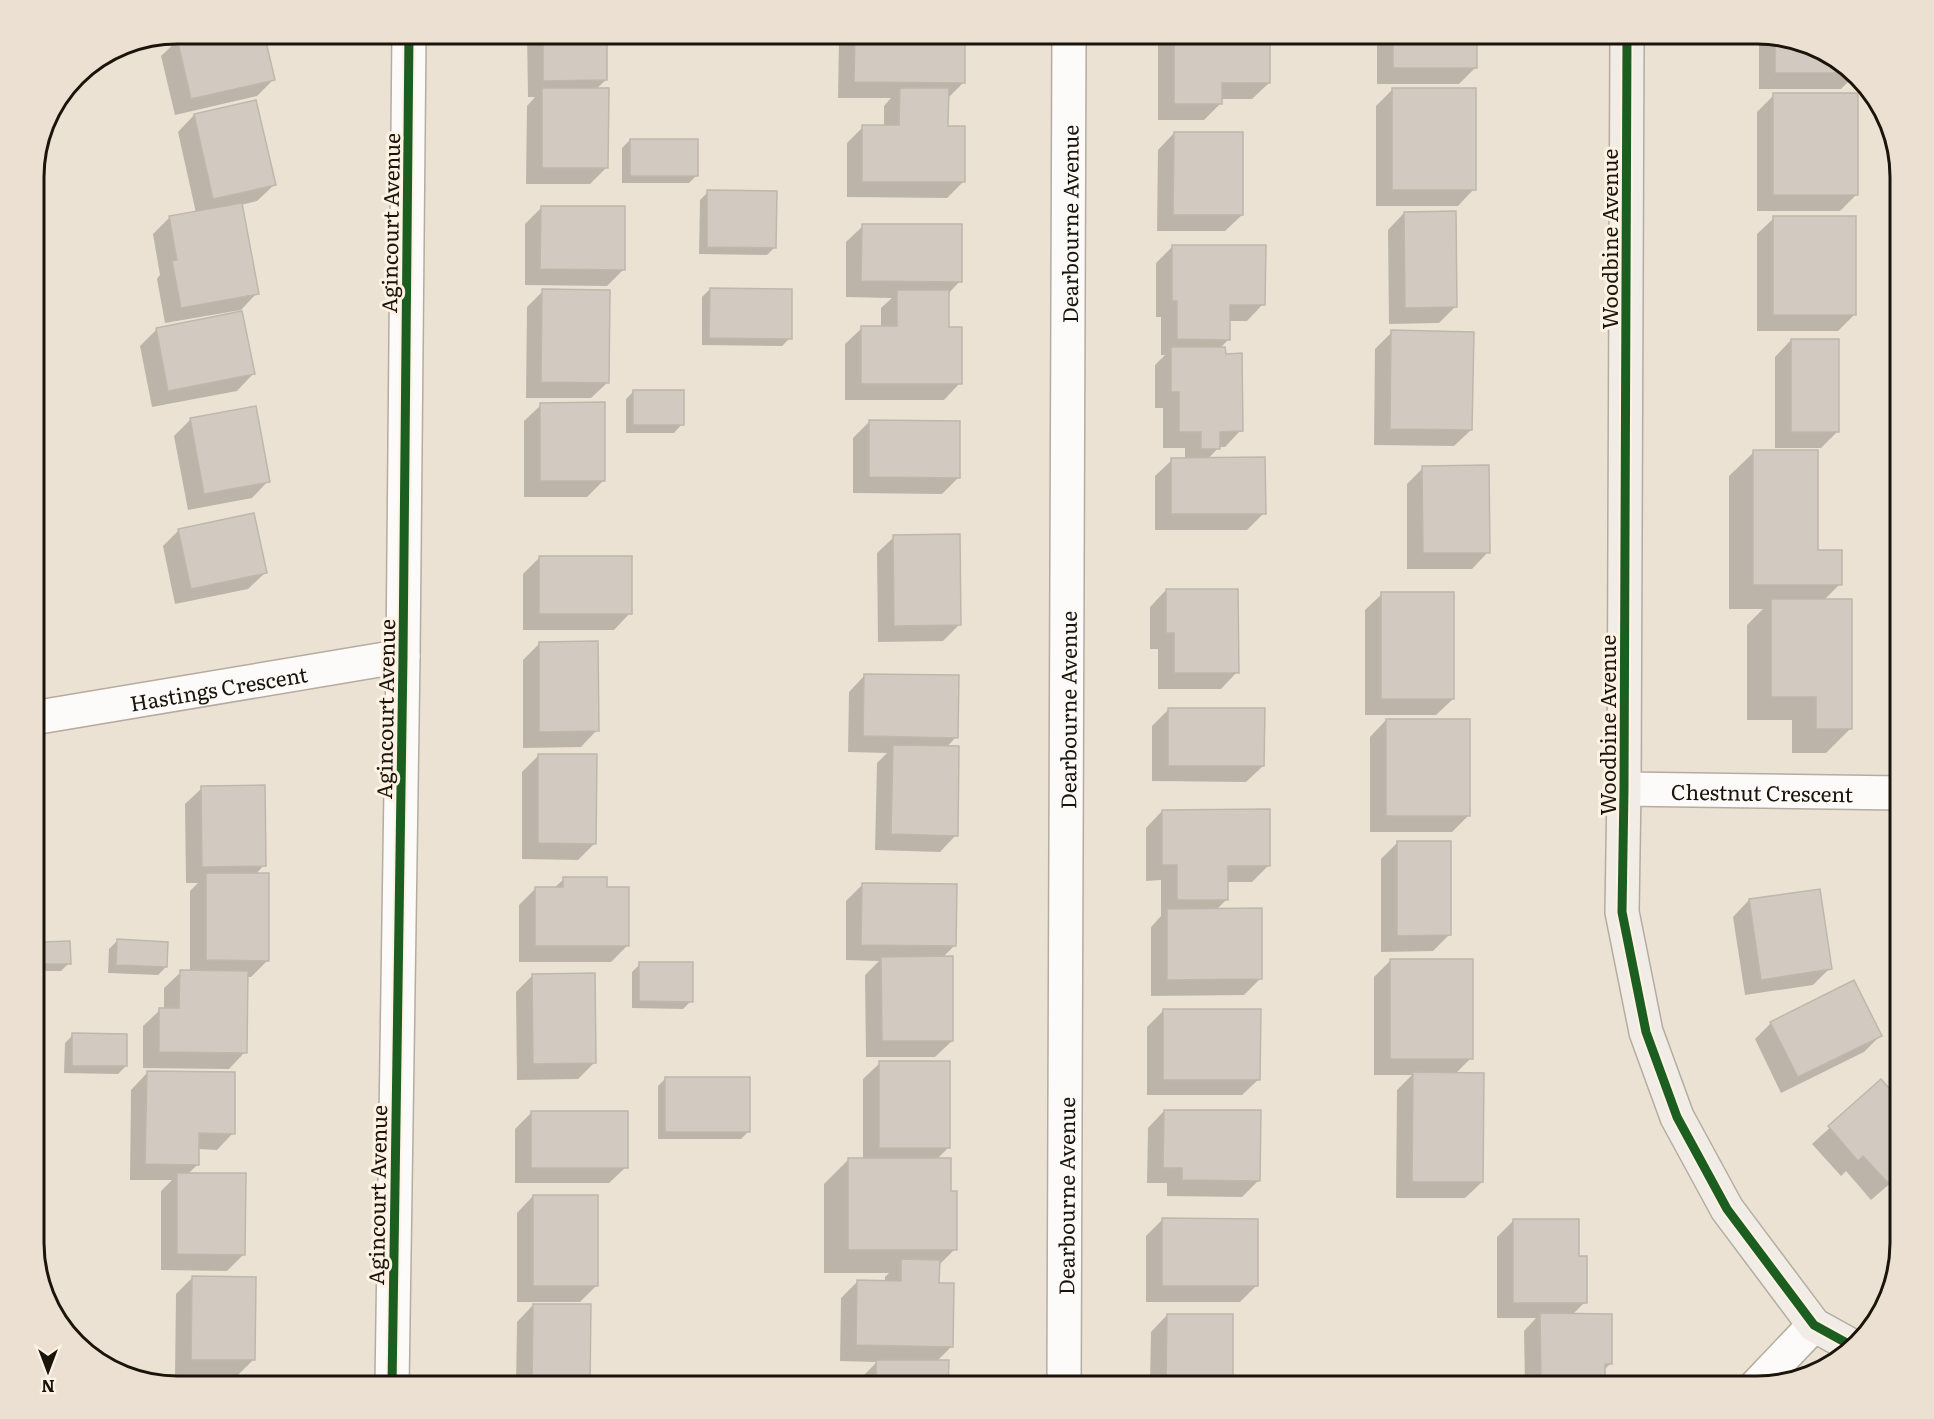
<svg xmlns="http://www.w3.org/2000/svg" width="1934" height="1419" viewBox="0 0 1934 1419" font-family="Literata,serif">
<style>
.shadow{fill:#0003}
.building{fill:#d2cac0;stroke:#bfb7ac;stroke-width:1.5}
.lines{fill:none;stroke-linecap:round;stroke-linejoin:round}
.street-casing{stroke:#b4aca1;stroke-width:36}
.secondary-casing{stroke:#b4aca1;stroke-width:36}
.street{stroke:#fcfbf9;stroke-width:33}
.secondary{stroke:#f1ece6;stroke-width:33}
.cycleway-casing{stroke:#fdf2e3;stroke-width:13}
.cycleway{stroke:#1b5e20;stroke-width:9}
.labels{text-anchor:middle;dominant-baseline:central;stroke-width:6;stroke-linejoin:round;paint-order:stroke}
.street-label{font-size:21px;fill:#1a140b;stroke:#fdf2e3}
.rim{fill:none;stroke:#1a140b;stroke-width:3}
</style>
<rect width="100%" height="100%" fill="#ece2d4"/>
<g class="shadow">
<path d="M527 33H605L606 80 596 89 607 167 590 184H526L527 106 535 97H528Z"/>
<path d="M844 33H964L963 83 947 99V127L963 182 947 198 847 197V143L863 127H884V106L891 98H838L839 38Z"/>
<path d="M1156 33H1269V83L1252 99H1220V104L1204 120H1158V44L1169 33Z"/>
<path d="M1377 33H1476V67L1459 84H1377Z"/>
<path d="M1759 33 1803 41 1845 62 1855 75 1841 89H1759Z"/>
<path d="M178 40 273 80 257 96 175 115 161 56Z"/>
<path d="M1393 89 1474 189 1458 206H1376V106Z"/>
<path d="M1774 95 1857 194 1840 211H1757V112Z"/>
<path d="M194 115 274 185 257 201 241 205 257 293 241 310 165 323 157 279 160 275 153 234 170 217 196 213 178 132Z"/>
<path d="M1174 133 1242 215 1225 231H1157L1158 150Z"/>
<path d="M630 140 697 175 689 183H622V148Z"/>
<path d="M708 192 775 247 767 255 699 254 700 200Z"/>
<path d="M542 207 624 269 607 286 525 285V224Z"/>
<path d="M1404 213 1456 306 1439 323 1389 324 1388 230Z"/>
<path d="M1774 218 1855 314 1838 331H1757V234Z"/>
<path d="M863 226 960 281 947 295V328L960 383 944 400H845V344L862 328H881V308L892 298 846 297V242Z"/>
<path d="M1173 246 1263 304 1247 321H1229V339L1220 348 1241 430 1225 447H1219L1208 459 1264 513 1247 530H1155V476L1172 460 1185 459V448H1163V408H1155V365L1165 355H1161V317H1156V263Z"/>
<path d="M710 289 790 338 782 346 702 345V297Z"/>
<path d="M543 291 608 382 591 398H526L527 307Z"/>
<path d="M156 330 253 374 237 391 152 407 140 346Z"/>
<path d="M1392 332 1471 430 1454 446 1374 445 1375 349Z"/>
<path d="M1791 340 1838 431 1821 448H1775V357Z"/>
<path d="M634 391 682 424 674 433H626V399Z"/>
<path d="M541 405 604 480 587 497H524V421Z"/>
<path d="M255 408 268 481 252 498 188 510 174 436 190 420Z"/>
<path d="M870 421 959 477 942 494 853 493V438Z"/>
<path d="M1754 452 1817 551 1840 584 1824 600 1851 728 1826 753H1792V720H1747V625L1763 609H1729V476Z"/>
<path d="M1423 468 1488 552 1472 569H1407V484Z"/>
<path d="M179 530 265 573 248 589 175 604 163 546Z"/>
<path d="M894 537 959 625 943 641 878 642 877 553Z"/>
<path d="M540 557 630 613 614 630H523V574Z"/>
<path d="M1166 590 1237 672 1221 689H1158V649H1150V607Z"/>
<path d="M1382 594 1453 699 1436 715H1365V610Z"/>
<path d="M1901 613V670H1893V620Z"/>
<path d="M540 643 597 730 581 747 523 748V660Z"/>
<path d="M865 675 956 737 946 748 956 835 940 852 875 850 877 763 887 753 848 752 849 692Z"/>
<path d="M1169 709 1263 766 1246 782 1152 781V726Z"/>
<path d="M1386 720 1468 816 1452 832H1370V737Z"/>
<path d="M539 755 595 843 578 860 522 859V772Z"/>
<path d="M202 788 264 865 256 874 268 960 251 977H246L245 1052 229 1069 143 1068V1026L160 1010H164V988L181 972H190V891L198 883H186L185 804Z"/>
<path d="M1162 811 1269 865 1252 882H1226L1227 899 1216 910 1261 978 1244 995 1151 996V927L1161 916V880L1146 881V828Z"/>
<path d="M1397 843 1450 934 1433 951 1381 952V859Z"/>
<path d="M564 879 628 945 611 962H519V905L536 888H554Z"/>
<path d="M863 884 955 945 942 958 952 1041 935 1057H866L865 975 879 961 846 960V901Z"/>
<path d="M1901 884V947H1891V894Z"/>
<path d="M1749 900 1830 968 1813 985 1745 995 1733 917Z"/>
<path d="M117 941 166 967 158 975 108 973 109 949Z"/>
<path d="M42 943 69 963 61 971H34V951Z"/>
<path d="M1390 961 1471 1058 1455 1074 1482 1182 1465 1198H1396L1397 1090 1412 1075H1374V977Z"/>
<path d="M640 964 691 1001 683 1009 632 1008V972Z"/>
<path d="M533 975 594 1063 578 1079 517 1080 516 992Z"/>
<path d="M1163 1011 1259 1079 1242 1095H1147V1027Z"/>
<path d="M1771 1023 1880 1036 1864 1052 1781 1093 1755 1039Z"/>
<path d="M73 1035 126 1066 118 1074 64 1073 65 1043Z"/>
<path d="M880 1063 949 1147 936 1160 950 1193 955 1249 938 1266V1284L951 1347 936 1362 947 1386H860V1379L877 1362 840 1361 841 1298 858 1281 885 1282V1277L889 1273H824V1184L848 1160H863V1079Z"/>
<path d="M147 1073 233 1133 217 1150 198 1149V1164L187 1175 244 1254 227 1271 161 1270V1191L172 1180H130L131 1090Z"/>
<path d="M666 1078 749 1131 741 1139H658V1086Z"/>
<path d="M1881 1081 1901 1174 1871 1200 1846 1171 1841 1176 1812 1144Z"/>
<path d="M1164 1111 1259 1180 1242 1197 1167 1196V1183H1147L1148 1128Z"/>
<path d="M531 1113 626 1167 609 1183H515V1129Z"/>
<path d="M533 1196 597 1285 580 1302H517V1213Z"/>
<path d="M1162 1220 1256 1286 1240 1302H1146V1236Z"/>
<path d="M1514 1220 1577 1257 1585 1302 1572 1315 1610 1364 1603 1371V1386H1525L1524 1331 1536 1318H1497V1237Z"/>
<path d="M192 1278 253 1360 237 1376H175L176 1294Z"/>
<path d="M533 1305 589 1386H516L517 1322Z"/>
<path d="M1167 1315 1232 1386H1150L1151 1332Z"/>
</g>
<g class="building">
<path d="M200 33H264L275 80 191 99 177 38Z"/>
<path d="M543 33H607V80L543 81Z"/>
<path d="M855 33H965V83L854 82Z"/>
<path d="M1174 33H1270V83H1222V104H1174Z"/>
<rect x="1393" y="33" width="84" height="35"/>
<path d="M1775 36 1803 41 1845 62 1853 73H1775Z"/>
<path d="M542 88H609L608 168H542Z"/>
<path d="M900 88H949L948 126H965V182H862V125H899Z"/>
<rect x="1392" y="88" width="84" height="102"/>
<rect x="1773" y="93" width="85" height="102"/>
<path d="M256 100 276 185 213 199 194 114Z"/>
<path d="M1174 132H1243V215H1173Z"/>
<rect x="630" y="139" width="68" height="37"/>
<path d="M707 190 777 191 776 248 707 247Z"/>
<path d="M242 203 259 294 181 308 172 261 177 260 169 216Z"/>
<path d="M541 206H625V270L540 269Z"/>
<path d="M1456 211 1457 307 1405 308 1404 212Z"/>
<rect x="1773" y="216" width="83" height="99"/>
<path d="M862 224H962V282L861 281Z"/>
<path d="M1172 245H1266L1265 305H1230V340L1177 339V301H1172Z"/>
<path d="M710 288 792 289V339L709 338Z"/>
<path d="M542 289 610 290 609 383 541 382Z"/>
<path d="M897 290H949V327H962V384H861V326H897Z"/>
<path d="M242 311 255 374 168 391 156 328Z"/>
<path d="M1391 330 1474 332 1472 430 1390 429Z"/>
<rect x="1791" y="339" width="48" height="93"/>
<path d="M1171 347H1225L1226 354 1242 353 1243 431 1220 432V449H1201V432H1179V392H1171Z"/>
<rect x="633" y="390" width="51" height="35"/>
<path d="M605 402V481H540V403Z"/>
<path d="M256 406 270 482 204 494 190 418Z"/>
<path d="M869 420 960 421V478L869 477Z"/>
<path d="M1753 450H1818V550H1842V585H1753Z"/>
<path d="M1265 457 1266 514H1171V458Z"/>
<path d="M1489 465 1490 553H1423L1422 466Z"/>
<path d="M254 513 267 573 191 589 178 529Z"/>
<path d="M960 534 961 625 894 626 893 535Z"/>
<rect x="539" y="556" width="93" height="58"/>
<path d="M1166 589H1238L1239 673H1174V633H1166Z"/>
<rect x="1381" y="592" width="73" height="107"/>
<path d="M1771 599H1852V729H1816V697H1771Z"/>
<path d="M598 641 599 731 539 732V642Z"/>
<path d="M864 674 959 675 958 738 863 736Z"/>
<path d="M1168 708H1265L1264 766H1168Z"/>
<rect x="1386" y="719" width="84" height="97"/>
<path d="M893 745 959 746 958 836 891 834Z"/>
<path d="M538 754H597L596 844 538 843Z"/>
<path d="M265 785 266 866 202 867 201 786Z"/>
<path d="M1270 809V866H1228V900H1177V865H1162V810Z"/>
<path d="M1397 841H1451V935L1397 936Z"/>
<path d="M206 873H269V961L206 960Z"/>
<path d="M563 877H607V887H629V946H535V887H563Z"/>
<path d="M862 883 957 884 956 946 861 945Z"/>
<path d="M1820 889 1832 969 1761 980 1749 899Z"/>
<path d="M1262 908V979L1167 980V909Z"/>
<path d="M117 939 168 942 167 967 116 965Z"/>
<path d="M70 941 71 964H41V942Z"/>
<path d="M953 956V1041H882L881 957Z"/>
<rect x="1390" y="959" width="83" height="100"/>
<path d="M639 962H693V1002L639 1001Z"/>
<path d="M180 970 248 971 247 1053 159 1052V1008H179Z"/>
<path d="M595 973 596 1063 533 1064 532 974Z"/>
<path d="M1854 980 1882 1036 1798 1077 1770 1022Z"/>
<path d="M1163 1009H1261L1260 1080H1163Z"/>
<path d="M72 1033 127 1034V1066H72Z"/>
<rect x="879" y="1061" width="71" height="87"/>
<path d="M147 1071 235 1072V1134L199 1133V1165L145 1164Z"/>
<path d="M1413 1072 1484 1073 1483 1182H1412Z"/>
<rect x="665" y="1077" width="85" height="55"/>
<path d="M1881 1079 1901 1102V1174L1889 1184 1863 1156 1858 1161 1828 1126Z"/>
<path d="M1164 1110H1261L1260 1181 1182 1180V1168H1163Z"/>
<rect x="531" y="1111" width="97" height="57"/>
<path d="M848 1158H951V1191H957V1250H848Z"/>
<path d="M177 1173H246L245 1255 177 1254Z"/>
<rect x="533" y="1195" width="65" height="91"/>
<path d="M1162 1218 1258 1219V1286H1162Z"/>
<path d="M1513 1219H1579V1256H1587V1303H1513Z"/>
<path d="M901 1259 940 1260 939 1283H954L953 1347 856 1345 857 1280 901 1281Z"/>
<path d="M192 1276 256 1277 255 1360H191Z"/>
<path d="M533 1304H591L590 1386H532Z"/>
<path d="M1540 1313 1612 1314V1364H1605V1386H1541Z"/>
<path d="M1167 1314H1233V1386H1166Z"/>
<path d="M876 1360H949L948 1386H876Z"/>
<path d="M149 1377 263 1378V1386H176L149 1381Z"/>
</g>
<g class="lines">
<defs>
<g id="street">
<path id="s1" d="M33 718 403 656"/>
<path id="s2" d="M1624 789 1901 793"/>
<path d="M392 1386 403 656 409 33"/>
<path id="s3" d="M1064 1386 1069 33"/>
<path d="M1756 1386 1814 1325"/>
</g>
<path id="secondary" d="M1627 33 1624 789 1622 912 1646 1032 1677 1117 1727 1209 1814 1325 1852 1346"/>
</defs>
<use href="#street" class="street-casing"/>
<use href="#secondary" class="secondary-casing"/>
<use href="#street" class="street"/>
<use href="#secondary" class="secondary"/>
<defs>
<g id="cycleway">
<path d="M1627 33 1624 789 1622 912 1646 1032 1677 1117 1727 1209 1814 1325 1852 1346"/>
<path d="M392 1386 403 656 409 33"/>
</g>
</defs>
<use href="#cycleway" class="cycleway-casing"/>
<use href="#cycleway" class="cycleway"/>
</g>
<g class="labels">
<g class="street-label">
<text transform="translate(389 223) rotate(-89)">Agincourt Avenue</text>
<text stroke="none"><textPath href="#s3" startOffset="1162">Dearbourne Avenue</textPath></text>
<text transform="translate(1608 239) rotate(-90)">Woodbine Avenue</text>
<text stroke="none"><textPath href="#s1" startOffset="188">Hastings Crescent</textPath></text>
<text transform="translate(384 709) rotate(-89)">Agincourt Avenue</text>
<text stroke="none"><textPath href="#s3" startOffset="676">Dearbourne Avenue</textPath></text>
<text transform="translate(1606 725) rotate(-90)">Woodbine Avenue</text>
<text stroke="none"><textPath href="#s2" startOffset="138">Chestnut Crescent</textPath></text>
<text transform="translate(376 1195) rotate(-89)">Agincourt Avenue</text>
<text stroke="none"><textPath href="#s3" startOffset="190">Dearbourne Avenue</textPath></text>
</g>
</g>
<path d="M0 0H1934V1419H0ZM177 44H1757A133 133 0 0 1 1890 177V1243A133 133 0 0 1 1757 1376H177A133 133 0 0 1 44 1243V177A133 133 0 0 1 177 44Z" fill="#ebe0d2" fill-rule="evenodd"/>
<path class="rim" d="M177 44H1757A133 133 0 0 1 1890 177V1243A133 133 0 0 1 1757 1376H177A133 133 0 0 1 44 1243V177A133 133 0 0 1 177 44Z"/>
<g transform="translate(48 1371) rotate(180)" stroke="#fdf2e3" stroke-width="4.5" paint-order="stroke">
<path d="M0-4.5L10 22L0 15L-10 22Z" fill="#1a140b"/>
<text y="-9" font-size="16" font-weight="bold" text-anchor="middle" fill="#1a140b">N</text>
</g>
</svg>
